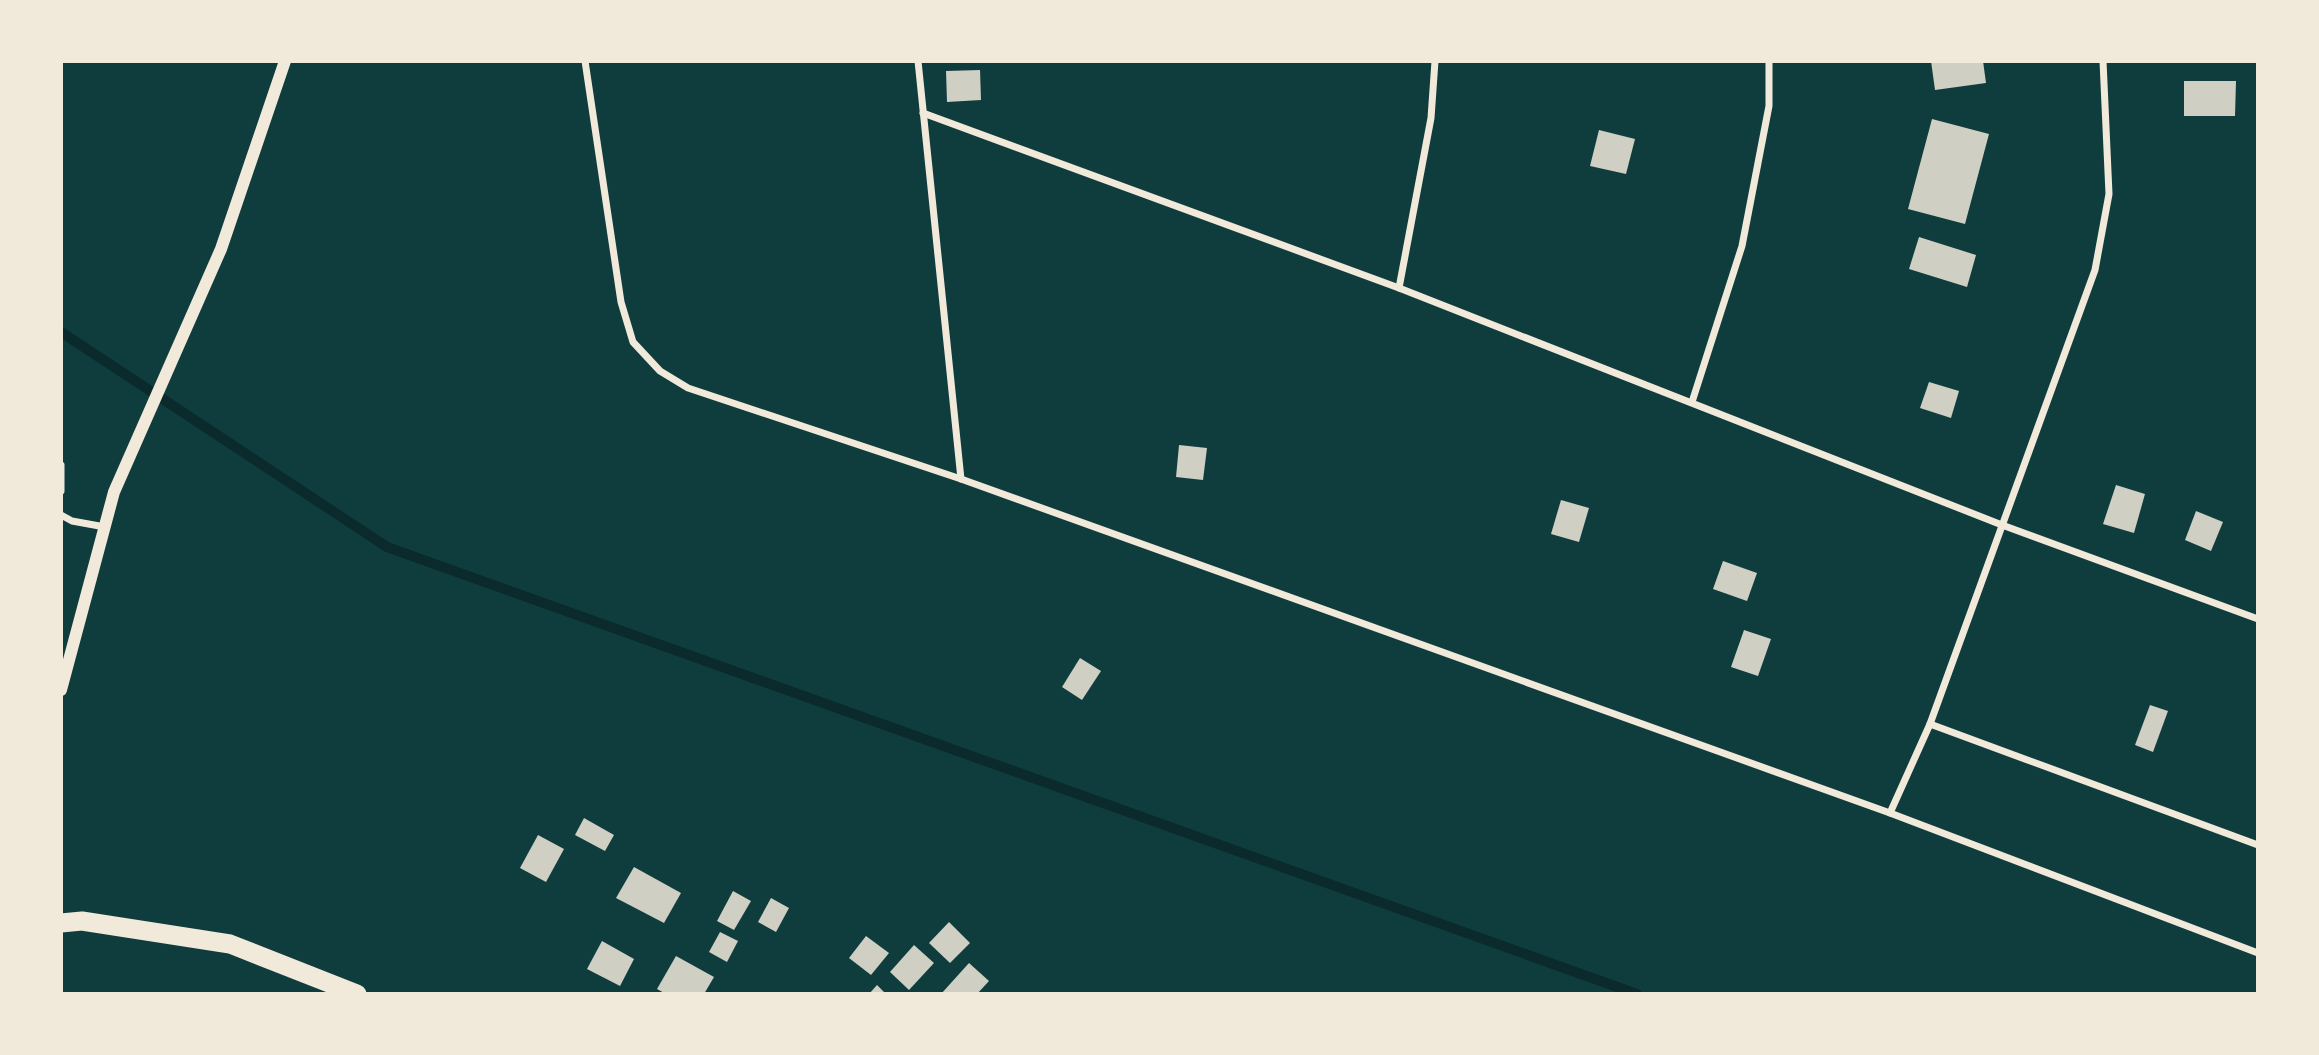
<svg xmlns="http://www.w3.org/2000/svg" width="2319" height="1055" viewBox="0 0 2319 1055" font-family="Helvetica,sans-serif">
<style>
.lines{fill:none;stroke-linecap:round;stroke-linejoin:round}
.stream{stroke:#0a2a2b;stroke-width:10}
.building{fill:#cfcfc3}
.minor{stroke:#f1e9da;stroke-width:7}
.tertiary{stroke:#f1e9da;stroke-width:12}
.trunk{stroke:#f1e9da;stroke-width:19}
</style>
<rect width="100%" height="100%" fill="#0f3d3e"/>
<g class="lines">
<path class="stream" d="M61 332 387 547 1637 994"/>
</g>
<g class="building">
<path d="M1931 61H1983L1986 83 1935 90Z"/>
<path d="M980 70 981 100 947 102 946 71Z"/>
<path d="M2184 81H2236L2235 116H2184Z"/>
<path d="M1932 119 1989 134 1965 224 1908 209Z"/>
<path d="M1599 130 1635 139 1626 174 1590 166Z"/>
<path d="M1919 237 1976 255 1967 287 1909 269Z"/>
<path d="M1929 382 1959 391 1951 418 1920 408Z"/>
<path d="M1179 445 1207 448 1203 480 1176 477Z"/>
<path d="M2116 485 2145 494 2134 533 2103 524Z"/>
<path d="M1561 500 1589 508 1579 542 1551 534Z"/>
<path d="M2196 511 2223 522 2211 551 2185 540Z"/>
<path d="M1723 561 1757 573 1747 601 1713 589Z"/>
<path d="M1744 630 1771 639 1758 676 1731 667Z"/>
<path d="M1080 658 1101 671 1082 700 1062 687Z"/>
<path d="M2150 705 2168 711 2153 752 2135 745Z"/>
<path d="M584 818 614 835 605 851 575 835Z"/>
<path d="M538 835 564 849 546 882 520 868Z"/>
<path d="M634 867 681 893 664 923 616 898Z"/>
<path d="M733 891 751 901 734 930 717 921Z"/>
<path d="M771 898 789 908 776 932 758 922Z"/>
<path d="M949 922 970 943 950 963 929 943Z"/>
<path d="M720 932 738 941 727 962 709 952Z"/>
<path d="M866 936 889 953 871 975 849 958Z"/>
<path d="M602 941 634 959 620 986 587 969Z"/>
<path d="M914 945 934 963 909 990 890 972Z"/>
<path d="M676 956 714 977 704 994H666L657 989Z"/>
<path d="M969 963 989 981 977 994H941Z"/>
<path d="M877 985 886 994H869Z"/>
</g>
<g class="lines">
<g class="minor">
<path d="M585 61 621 302 633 342 660 371 688 388 961 479 1890 813 1930 724 2095 270 2109 194 2103 61"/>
<path d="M918 61 961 479"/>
<path d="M923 113 1399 288 2002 525 2258 619"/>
<path d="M1399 288 1431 118 1435 61"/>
<path d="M1692 402 1742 246 1769 106V61"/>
<path d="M61 465V491"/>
<path d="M61 515 72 521 105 527"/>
<path d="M1930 724 2258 845"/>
<path d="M1890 813 2258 953"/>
</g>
<path class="tertiary" d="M61 690 114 492 221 249 285 61"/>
<path class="trunk" d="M61 923 82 921 230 944 357 994"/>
</g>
<rect width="2319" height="1055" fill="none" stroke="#f1e9da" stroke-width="126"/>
</svg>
